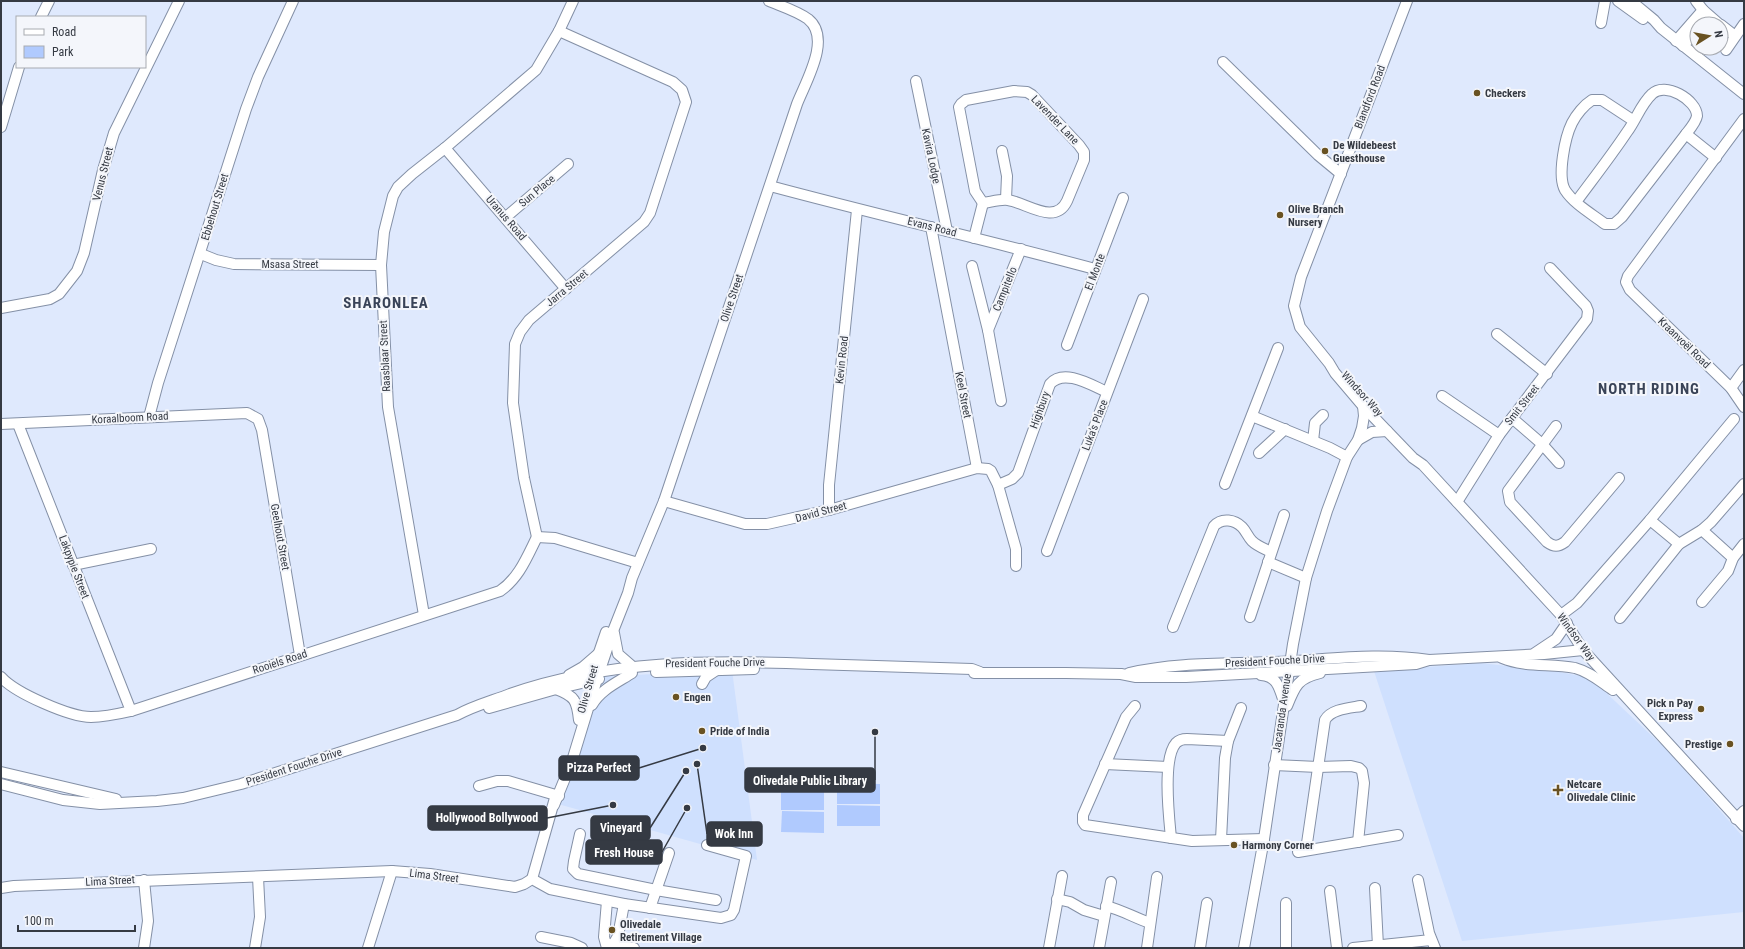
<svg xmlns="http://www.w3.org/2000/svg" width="1745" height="949" viewBox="0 0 1745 949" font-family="'Roboto Condensed',sans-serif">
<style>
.built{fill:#cfe0fe}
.park{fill:#b0cafe}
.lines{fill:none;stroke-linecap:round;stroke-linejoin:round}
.minor-casing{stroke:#8490a6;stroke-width:12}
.minor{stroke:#fff;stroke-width:10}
.poi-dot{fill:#695222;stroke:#f4f6fb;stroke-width:1.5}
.labels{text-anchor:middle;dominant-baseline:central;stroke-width:4;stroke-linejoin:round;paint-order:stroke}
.poi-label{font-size:11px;font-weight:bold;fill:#353a43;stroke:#f4f6fb;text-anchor:start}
.street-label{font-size:11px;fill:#353a43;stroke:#f4f6fb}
.district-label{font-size:15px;font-weight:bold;letter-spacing:1px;fill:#394357;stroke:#f4f6fb}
.leader{fill:none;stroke:#353a43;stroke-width:1.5}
.callout-dot{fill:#353a43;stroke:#f4f6fb;stroke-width:1.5}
.callout{fill:#353a43;stroke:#353a43;stroke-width:1.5}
.callout-label{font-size:12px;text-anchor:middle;font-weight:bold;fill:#fff}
</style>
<rect width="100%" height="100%" fill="#dfe9fd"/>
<g class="built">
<path d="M1481 663 1560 672 1585 677 1601 688 1666 749 1744 838V912L1462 941 1374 671Z"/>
<path d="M732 670 757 860 558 804 596 677Z"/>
</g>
<g class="park">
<path d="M837 783 880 784V804H837Z"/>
<path d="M781 789 824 790V810H781Z"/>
<path d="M837 805 880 806V826H837Z"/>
<path d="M782 811 824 812V833L781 832Z"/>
</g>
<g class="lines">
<defs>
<g id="minor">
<path d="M1407 1 1301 277 1294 306 1300 327 1329 363 1335 373 1363 406 1413 458 1423 465 1561 615 1583 650 1744 826"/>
<path d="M1618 1 1643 19"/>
<path d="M1631 1 1654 20 1661 28 1744 94"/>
<path d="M1696 1 1703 10 1719 24"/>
<path d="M41 17 49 1"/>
<path d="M1601 23 1605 1"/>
<path d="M1702 24 1709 16"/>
<path d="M1721 25 1735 36"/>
<path d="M1676 41 1703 10"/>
<path d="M1683 46 1697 30"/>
<path d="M1726 50 1744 24"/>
<path d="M1223 62 1318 155 1341 174"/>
<path d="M916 81 947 231"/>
<path d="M1014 91 1027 92 1032 95 1079 145 1084 152V160L1067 201C1055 226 1027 203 1008 200 1000 199 991 202 983 203L975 191 959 107 961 104 966 100Z"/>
<path d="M1744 119 1628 276 1626 282 1630 290 1731 388 1744 407"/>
<path d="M1 127 19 67"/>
<path d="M1686 134 1716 158"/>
<path d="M445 148 566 289"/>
<path d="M1002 151 1007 176 1006 199"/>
<path d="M770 186C878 215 987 240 1095 269"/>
<path d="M1576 202C1593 179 1611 156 1627 132 1636 120 1641 104 1652 94 1665 81 1697 100 1697 116 1696 122 1690 129 1686 134L1622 217 1614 224H1605C1592 214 1574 204 1565 190 1557 176 1565 137 1572 123 1576 115 1584 105 1592 100H1602L1634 121"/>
<path d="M506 217 568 164"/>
<path d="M931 227 977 468"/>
<path d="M974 238 983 203"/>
<path d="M201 254 216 260 234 264 381 265"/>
<path d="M972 266 988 330 1001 401"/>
<path d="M1 308 50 299 59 294 77 271 84 253 103 170 114 133 179 1"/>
<path d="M988 330 1021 249"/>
<path d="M1497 334 1547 374"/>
<path d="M1067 345 1123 198"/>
<path d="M1731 388 1744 370"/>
<path d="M1442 396 1499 435"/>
<path d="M1252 416 1330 448 1347 457"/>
<path d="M149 417 158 383 246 109 258 77 293 1"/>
<path d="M1512 418 1542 444 1559 463"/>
<path d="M1 424 247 413 258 419 262 430 300 655"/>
<path d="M18 424 131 711"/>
<path d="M1556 426 1508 491 1510 502 1547 542C1554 547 1558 547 1565 542L1619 478"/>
<path d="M1358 440 1372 432 1387 431"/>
<path d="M1313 441 1315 423 1323 415"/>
<path d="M1259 453 1285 429"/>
<path d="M1225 484 1278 348"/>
<path d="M998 485 1012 479 1018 473 1050 384C1064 368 1091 385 1107 392"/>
<path d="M664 501 745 524H767L829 510 977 468 988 469 991 471 998 485 1016 549V566"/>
<path d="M1457 502 1499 435 1587 319 1588 311 1586 306 1550 268"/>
<path d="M829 510V485L857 210"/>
<path d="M1650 520 1679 544"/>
<path d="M1702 530 1733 558"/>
<path d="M537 537 524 478 513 403 515 344 520 332 529 320 644 222 650 213 686 102 682 90 673 82 559 31"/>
<path d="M537 537 555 538 638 563"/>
<path d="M1047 551 1143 299"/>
<path d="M1268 562 1306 578"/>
<path d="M73 565 151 549"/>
<path d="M1702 602 1728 571 1733 558 1744 544"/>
<path d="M424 615 388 407 381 265 384 232 393 196 398 187 412 174 445 148 536 70 559 31 573 1"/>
<path d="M1561 615 1577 603 1650 520 1734 419"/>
<path d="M1250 617 1284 515"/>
<path d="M1620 618 1679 544 1702 530 1711 522 1744 484"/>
<path d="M1173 627 1214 526C1222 517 1235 520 1242 527 1246 531 1248 537 1252 541 1257 546 1265 549 1271 552"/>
<path d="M614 633 618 654 633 667"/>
<path d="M1535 653 1556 639 1567 623"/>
<path d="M1502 658C1526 668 1551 663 1575 668 1590 672 1601 682 1613 690"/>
<path d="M656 672 754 669"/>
<path d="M974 673H1066L1121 674 1136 677H1186L1416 664 1429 660"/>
<path d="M1129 673C1176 662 1226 664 1274 662 1326 660 1377 652 1429 660L1544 654 1583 650"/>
<path d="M569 675 583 667 598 654"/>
<path d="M1261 675C1276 676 1279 686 1283 699"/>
<path d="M1 677C15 693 70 717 91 717 104 717 118 714 131 711L500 591C519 578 527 557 537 537"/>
<path d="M590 679 606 632"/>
<path d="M702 684 706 677 718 669"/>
<path d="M556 689C575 696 577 701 579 720"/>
<path d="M592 705C600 690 618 682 632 673"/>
<path d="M1135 706 1126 717 1083 815V822L1085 825 1192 841 1264 839"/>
<path d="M1287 706C1295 686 1298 678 1320 673"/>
<path d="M489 708 556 689 599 679"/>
<path d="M1105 764 1168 767"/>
<path d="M1274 765 1318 767 1351 766 1359 768 1362 771 1364 783 1358 842"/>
<path d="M1 772 116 799"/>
<path d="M1 784 63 800 100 804 157 801 183 798 241 784 457 715C473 706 492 701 510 694 607 660 711 660 812 664 865 666 919 667 972 669L980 672"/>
<path d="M479 786 497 781H508L559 796"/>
<path d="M554 805 572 761 597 679 613 631 628 593 632 578 664 501 797 104C806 81 832 38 808 19 797 11 781 6 769 1"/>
<path d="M1736 819 1744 811"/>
<path d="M580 834 574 861 573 869 578 874 656 890 716 900"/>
<path d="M1171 838C1169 817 1162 759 1176 743 1179 740 1183 739 1187 739L1228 741"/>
<path d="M1221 840 1225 758 1228 741 1241 708"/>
<path d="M1306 850 1325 720C1331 709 1350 708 1361 706"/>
<path d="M1298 852 1398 835"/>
<path d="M532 879 555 798"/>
<path d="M1418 880 1429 933 1435 948"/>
<path d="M1 888 14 886 392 871 430 874 515 887 524 884 532 879 550 889 624 904 721 918 731 915 734 910 746 856 707 845"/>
<path d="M1375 888 1378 946"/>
<path d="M1330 891 1337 948"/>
<path d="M1057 899 1070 902 1084 910 1104 916"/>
<path d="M1286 903V948"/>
<path d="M1106 906C1122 910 1135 918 1150 923"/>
<path d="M650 908 669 853"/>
<path d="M541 937 571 943 582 948"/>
<path d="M608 944 634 948"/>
<path d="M144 948 148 921 144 880"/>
<path d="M255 948 260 917 258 877"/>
<path d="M368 948 392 871"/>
<path d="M607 948 604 937 607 901"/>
<path d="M611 948 618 936 624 904"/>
<path d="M1049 948 1062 876"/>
<path d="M1099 948 1111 882"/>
<path d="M1147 948 1157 877"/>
<path d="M1200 948 1207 903"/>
<path d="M1244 948 1264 839 1293 644 1306 578 1327 511 1347 457 1358 440 1362 428 1364 416 1363 406"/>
<path d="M1353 948 1431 940"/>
</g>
</defs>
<use href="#minor" class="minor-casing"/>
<use href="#minor" class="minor"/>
</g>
<g class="poi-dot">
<circle cx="1477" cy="93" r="4"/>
<circle cx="1325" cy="151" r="4"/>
<circle cx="1280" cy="215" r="4"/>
<circle cx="676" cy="697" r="4"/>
<circle cx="1701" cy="709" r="4"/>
<circle cx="702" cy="731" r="4"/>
<circle cx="1730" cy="744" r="4"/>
<path d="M1556 784h4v4h4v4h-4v4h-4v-4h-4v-4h4z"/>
<circle cx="1234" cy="845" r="4"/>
<circle cx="612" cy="930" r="4"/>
</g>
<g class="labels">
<g class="poi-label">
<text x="1485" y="93">Checkers</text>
<text x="1333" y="145">De Wildebeest<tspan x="1333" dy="13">Guesthouse</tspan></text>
<text x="1288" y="209">Olive Branch<tspan x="1288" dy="13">Nursery</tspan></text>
<text x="684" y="697">Engen</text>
<text x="1693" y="703" text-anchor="end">Pick n Pay<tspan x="1693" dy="13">Express</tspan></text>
<text x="710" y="731">Pride of India</text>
<text x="1722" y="744" text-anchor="end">Prestige</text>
<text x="1567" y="784">Netcare<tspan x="1567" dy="13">Olivedale Clinic</tspan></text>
<text x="1242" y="845">Harmony Corner</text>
<text x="620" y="924">Olivedale<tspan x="620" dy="13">Retirement Village</tspan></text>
</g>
<g class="street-label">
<text transform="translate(1370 97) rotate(-69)">Blandford Road</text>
<text transform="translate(1055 120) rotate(46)">Lavender Lane</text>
<text transform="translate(931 156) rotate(78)">Kavira Lodge</text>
<text transform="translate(103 174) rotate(-76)">Venus Street</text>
<text transform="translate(537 191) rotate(-40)">Sun Place</text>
<text transform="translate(215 207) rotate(-73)">Ebbehout Street</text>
<text transform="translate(506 218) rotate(49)">Uranus Road</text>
<text transform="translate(932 227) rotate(14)">Evans Road</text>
<text x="290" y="264">Msasa Street</text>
<text transform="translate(1095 272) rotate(-69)">El Monte</text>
<text transform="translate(567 288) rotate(-40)">Jarra Street</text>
<text transform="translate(1005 289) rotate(-68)">Campitello</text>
<text transform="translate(732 298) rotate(-71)">Olive Street</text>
<text transform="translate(1684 343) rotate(44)">Kraanvoël Road</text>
<text transform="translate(385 356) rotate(-93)">Raasblaar Street</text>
<text transform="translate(842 360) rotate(-84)">Kevin Road</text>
<text transform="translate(1362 394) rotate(48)">Windsor Way</text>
<text transform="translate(963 395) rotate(79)">Keel Street</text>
<text transform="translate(1522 405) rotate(-52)">Smit Street</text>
<text transform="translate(1040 410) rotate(-70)">Highbury</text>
<text transform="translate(130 418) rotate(-3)">Koraalboom Road</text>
<text transform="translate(1095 425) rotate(-69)">Luka's Place</text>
<text transform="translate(821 512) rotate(-15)">David Street</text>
<text transform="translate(280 537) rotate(80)">Geelhout Street</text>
<text transform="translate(74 567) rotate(69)">Lakpypie Street</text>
<text transform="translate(1576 637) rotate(54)">Windsor Way</text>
<text transform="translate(1275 661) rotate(-3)">President Fouche Drive</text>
<text transform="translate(280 662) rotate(-18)">Rooiels Road</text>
<text transform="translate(715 663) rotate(-1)">President Fouche Drive</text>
<text transform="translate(588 689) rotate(-74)">Olive Street</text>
<text transform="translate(1282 713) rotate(-82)">Jacaranda Avenue</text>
<text transform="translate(294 767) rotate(-18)">President Fouche Drive</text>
<text transform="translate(434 876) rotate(7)">Lima Street</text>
<text transform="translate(110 881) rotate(-3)">Lima Street</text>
</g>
<g class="district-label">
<text x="386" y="303">SHARONLEA</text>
<text x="1649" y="389">NORTH RIDING</text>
</g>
</g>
<path class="leader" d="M703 748L639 768M875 732L875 780M613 805L547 818M686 771L650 828M697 764L707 834M687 808L662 852"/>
<g class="callout-dot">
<circle cx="703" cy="748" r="4"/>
<circle cx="875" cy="732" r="4"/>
<circle cx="613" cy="805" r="4"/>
<circle cx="686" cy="771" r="4"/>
<circle cx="697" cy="764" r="4"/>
<circle cx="687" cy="808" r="4"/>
</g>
<g class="callout">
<rect x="559" y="756" width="80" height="24" rx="4"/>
<rect x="745" y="768" width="130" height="24" rx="4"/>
<rect x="428" y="806" width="119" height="24" rx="4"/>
<rect x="591" y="816" width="59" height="24" rx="4"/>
<rect x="707" y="822" width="55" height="24" rx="4"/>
<rect x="586" y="840" width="76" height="24" rx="4"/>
</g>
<g class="callout-label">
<text x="599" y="772">Pizza Perfect</text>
<text x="810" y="785">Olivedale Public Library</text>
<text x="487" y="822">Hollywood Bollywood</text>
<text x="621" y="832">Vineyard</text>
<text x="734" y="838">Wok Inn</text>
<text x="624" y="857">Fresh House</text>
</g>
<rect width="1745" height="949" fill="none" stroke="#353a43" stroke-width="4"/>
<rect x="16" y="16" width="130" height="52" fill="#f4f6fb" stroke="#a8abb1"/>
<rect x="24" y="29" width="20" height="6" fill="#ffffff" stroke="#a8abb1"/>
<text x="52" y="36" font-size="12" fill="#353a43">Road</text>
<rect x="24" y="46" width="20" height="12" fill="#b0cafe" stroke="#a8abb1"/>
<text x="52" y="56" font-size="12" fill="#353a43">Park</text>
<g transform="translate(1709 36) rotate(79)"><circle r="19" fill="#f4f6fb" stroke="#a8abb1"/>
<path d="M0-3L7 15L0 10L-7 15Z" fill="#695222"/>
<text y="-6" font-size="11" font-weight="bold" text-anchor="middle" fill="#353a43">N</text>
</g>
<path d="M18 925v6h117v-6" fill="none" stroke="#353a43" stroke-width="2"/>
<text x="24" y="925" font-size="12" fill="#353a43" stroke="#f4f6fb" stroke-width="3" paint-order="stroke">100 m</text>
</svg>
